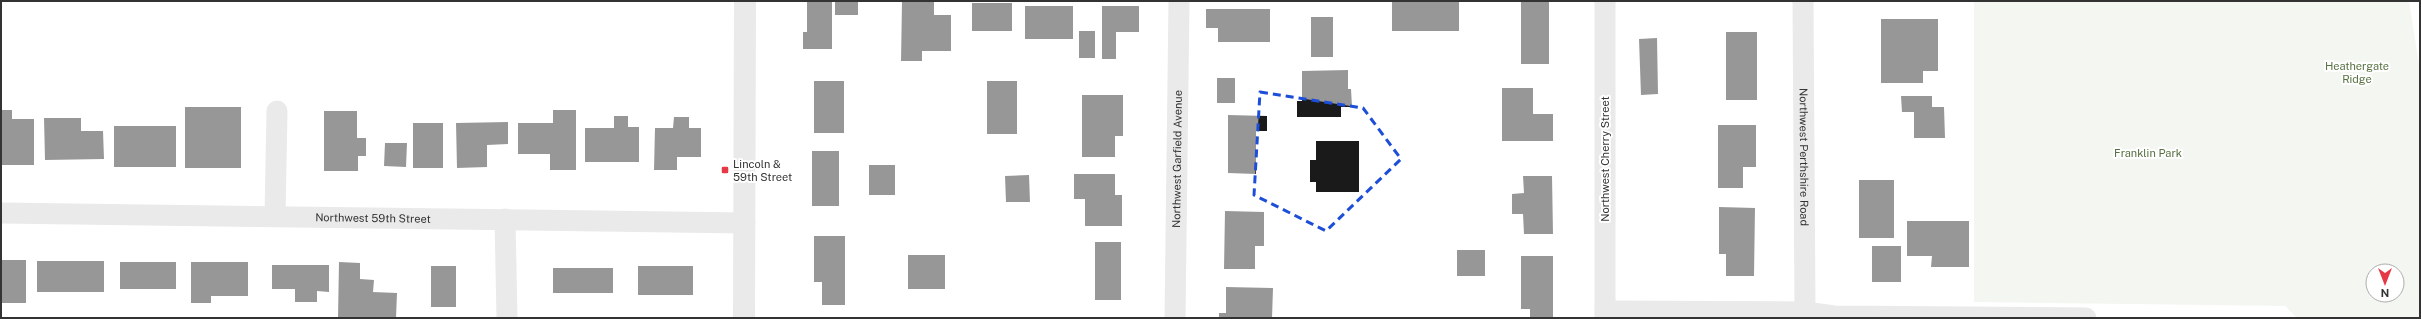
<svg xmlns="http://www.w3.org/2000/svg" width="2421" height="319" viewBox="0 0 2421 319" font-family="'Public Sans',sans-serif">
<style>
.green{fill:#e6ecdf;fill-rule:evenodd}
.building{fill:#1a1a1a}
.lines{fill:none;stroke-linecap:round;stroke-linejoin:round}
.minor{stroke:#d0d0d0;stroke-width:21}
.tertiary{stroke:#d0d0d0;stroke-width:22}
.marked{fill:none;stroke:#1d4ed8;stroke-width:3;stroke-dasharray:8 5;stroke-linejoin:round}
.poi-dot{fill:#e63946;stroke:#fff;stroke-width:1.5}
.labels{text-anchor:middle;dominant-baseline:central;stroke-width:4;stroke-linejoin:round;paint-order:stroke}
.park-label{font-size:11px;fill:#56703f;stroke:#fff}
.street-label{font-size:11px;fill:#333;stroke:#fff}
.poi-label{font-size:11px;fill:#333;stroke:#fff;text-anchor:start}
</style>
<rect width="100%" height="100%" fill="#fff"/>
<path class="green" d="M1974 1H2409L2420 70V318H2297L2285 306 1974 302ZM2373 271H2397V295H2373Z"/>
<g class="building">
<path d="M807 1H832V49H803V32H807Z"/>
<rect x="835" y="1" width="23" height="14"/>
<rect x="1392" y="1" width="67" height="30"/>
<rect x="1521" y="1" width="28" height="63"/>
<path d="M902 2H934V15H951V51H922V61H901Z"/>
<rect x="972" y="3" width="40" height="28"/>
<rect x="1025" y="6" width="48" height="33"/>
<path d="M1102 6H1139V32H1116V59H1102Z"/>
<path d="M1206 9H1270V42H1218V28H1206Z"/>
<rect x="1311" y="17" width="22" height="40"/>
<path d="M1881 19H1938V71H1923V83H1881Z"/>
<rect x="1079" y="31" width="16" height="27"/>
<rect x="1726" y="32" width="31" height="68"/>
<path d="M1657 38 1658 94 1641 95 1639 39Z"/>
<path d="M1348 70V89H1351L1352 107H1341V117H1297V101H1302V71Z"/>
<rect x="1217" y="78" width="18" height="25"/>
<rect x="814" y="81" width="30" height="52"/>
<rect x="987" y="81" width="30" height="53"/>
<path d="M1502 88H1533V114H1553V141H1502Z"/>
<path d="M1082 95H1123V136H1115V157H1082Z"/>
<path d="M1901 96H1932V107H1944L1945 138H1914V112H1902Z"/>
<rect x="185" y="107" width="56" height="61"/>
<path d="M1 110H12V119H34V165H1Z"/>
<path d="M553 110H576V170H550V154H518V123H553Z"/>
<path d="M324 111H357V138H366V156H358V171H324Z"/>
<path d="M1228 115 1267 116V131H1256V174L1228 173Z"/>
<path d="M614 116H628V127H639V162H585V128H614Z"/>
<path d="M674 117H689V128H701V157H677V170H654L655 128H673Z"/>
<path d="M44 118H81V131H103L104 159 45 160Z"/>
<path d="M508 122V144L487 145V167L457 168 456 123Z"/>
<rect x="413" y="123" width="30" height="45"/>
<path d="M1718 125H1756V167H1743V188H1718Z"/>
<rect x="114" y="126" width="62" height="41"/>
<path d="M1316 141H1359V192H1316V182H1310V160H1316Z"/>
<path d="M385 143H407L406 167 384 166Z"/>
<rect x="812" y="151" width="27" height="55"/>
<rect x="869" y="165" width="26" height="30"/>
<path d="M1074 174H1115V195H1122V226H1085V199H1074Z"/>
<path d="M1029 175 1030 202H1006L1005 176Z"/>
<path d="M1523 176H1552L1553 234H1524L1523 214H1512V194L1524 193Z"/>
<rect x="1859" y="180" width="35" height="58"/>
<path d="M1719 207 1755 208 1754 276H1726V254H1719Z"/>
<path d="M1225 211 1264 212V246H1255V269H1224Z"/>
<path d="M1907 221H1969V267H1931L1932 256H1907Z"/>
<path d="M814 236H845V305H822V282H814Z"/>
<rect x="1095" y="242" width="26" height="58"/>
<rect x="1872" y="246" width="29" height="36"/>
<rect x="1457" y="250" width="28" height="26"/>
<rect x="908" y="255" width="37" height="34"/>
<path d="M1521 256H1553V318H1530V309H1521Z"/>
<path d="M2 260H26V303H1Z"/>
<rect x="37" y="261" width="67" height="31"/>
<rect x="120" y="262" width="56" height="27"/>
<path d="M191 262H248V296H211V303H191Z"/>
<path d="M339 262 360 263V279L374 280 373 292 397 293 396 318H338Z"/>
<path d="M272 265H329V292L317 291V302H295V289H272Z"/>
<rect x="431" y="266" width="25" height="41"/>
<rect x="638" y="266" width="55" height="29"/>
<rect x="553" y="268" width="60" height="25"/>
<path d="M1226 287 1273 288 1272 318H1219V313H1226Z"/>
</g>
<g class="lines">
<g class="minor">
<path d="M1605 1V318"/>
<path id="s1" d="M1803 1 1805 312"/>
<path id="s2" d="M1 213 745 223"/>
<path d="M275 216 277 111"/>
<path d="M505 219 507 318"/>
<path d="M1605 311 1805 312 1834 316 2086 318"/>
<path id="s3" d="M1175 318 1179 1"/>
</g>
<path class="tertiary" d="M744 318 745 1"/>
</g>
<path d="M0 0H2421V319H0ZM1260 92 1363 108 1401 159 1326 231 1254 195Z" fill="#fff" fill-opacity=".55" fill-rule="evenodd"/>
<path class="marked" d="M1260 92 1363 108 1401 159 1326 231 1254 195Z"/>
<rect class="poi-dot" x="721" y="166" width="8" height="8" rx="2"/>
<g class="labels">
<g class="park-label">
<text x="2357" y="66">Heathergate<tspan x="2357" dy="13">Ridge</tspan></text>
<text x="2148" y="153">Franklin Park</text>
</g>
<g class="street-label">
<text stroke="none"><textPath href="#s1" startOffset="156">Northwest Perthshire Road</textPath></text>
<text stroke="none"><textPath href="#s3" startOffset="159">Northwest Garfield Avenue</textPath></text>
<text transform="translate(1605 159) rotate(-90)">Northwest Cherry Street</text>
<text stroke="none"><textPath href="#s2" startOffset="372">Northwest 59th Street</textPath></text>
</g>
<g class="poi-label">
<text x="733" y="164">Lincoln &amp;<tspan x="733" dy="13">59th Street</tspan></text>
</g>
</g>
<rect width="2421" height="319" fill="none" stroke="#333333" stroke-width="4"/>
<g transform="translate(2385 283) rotate(180)"><circle r="19" fill="#ffffff" stroke="#adadad"/>
<path d="M0-3L7 15L0 10L-7 15Z" fill="#e63946"/>
<text y="-6" font-size="11" font-weight="bold" text-anchor="middle" fill="#333333">N</text>
</g>
</svg>
